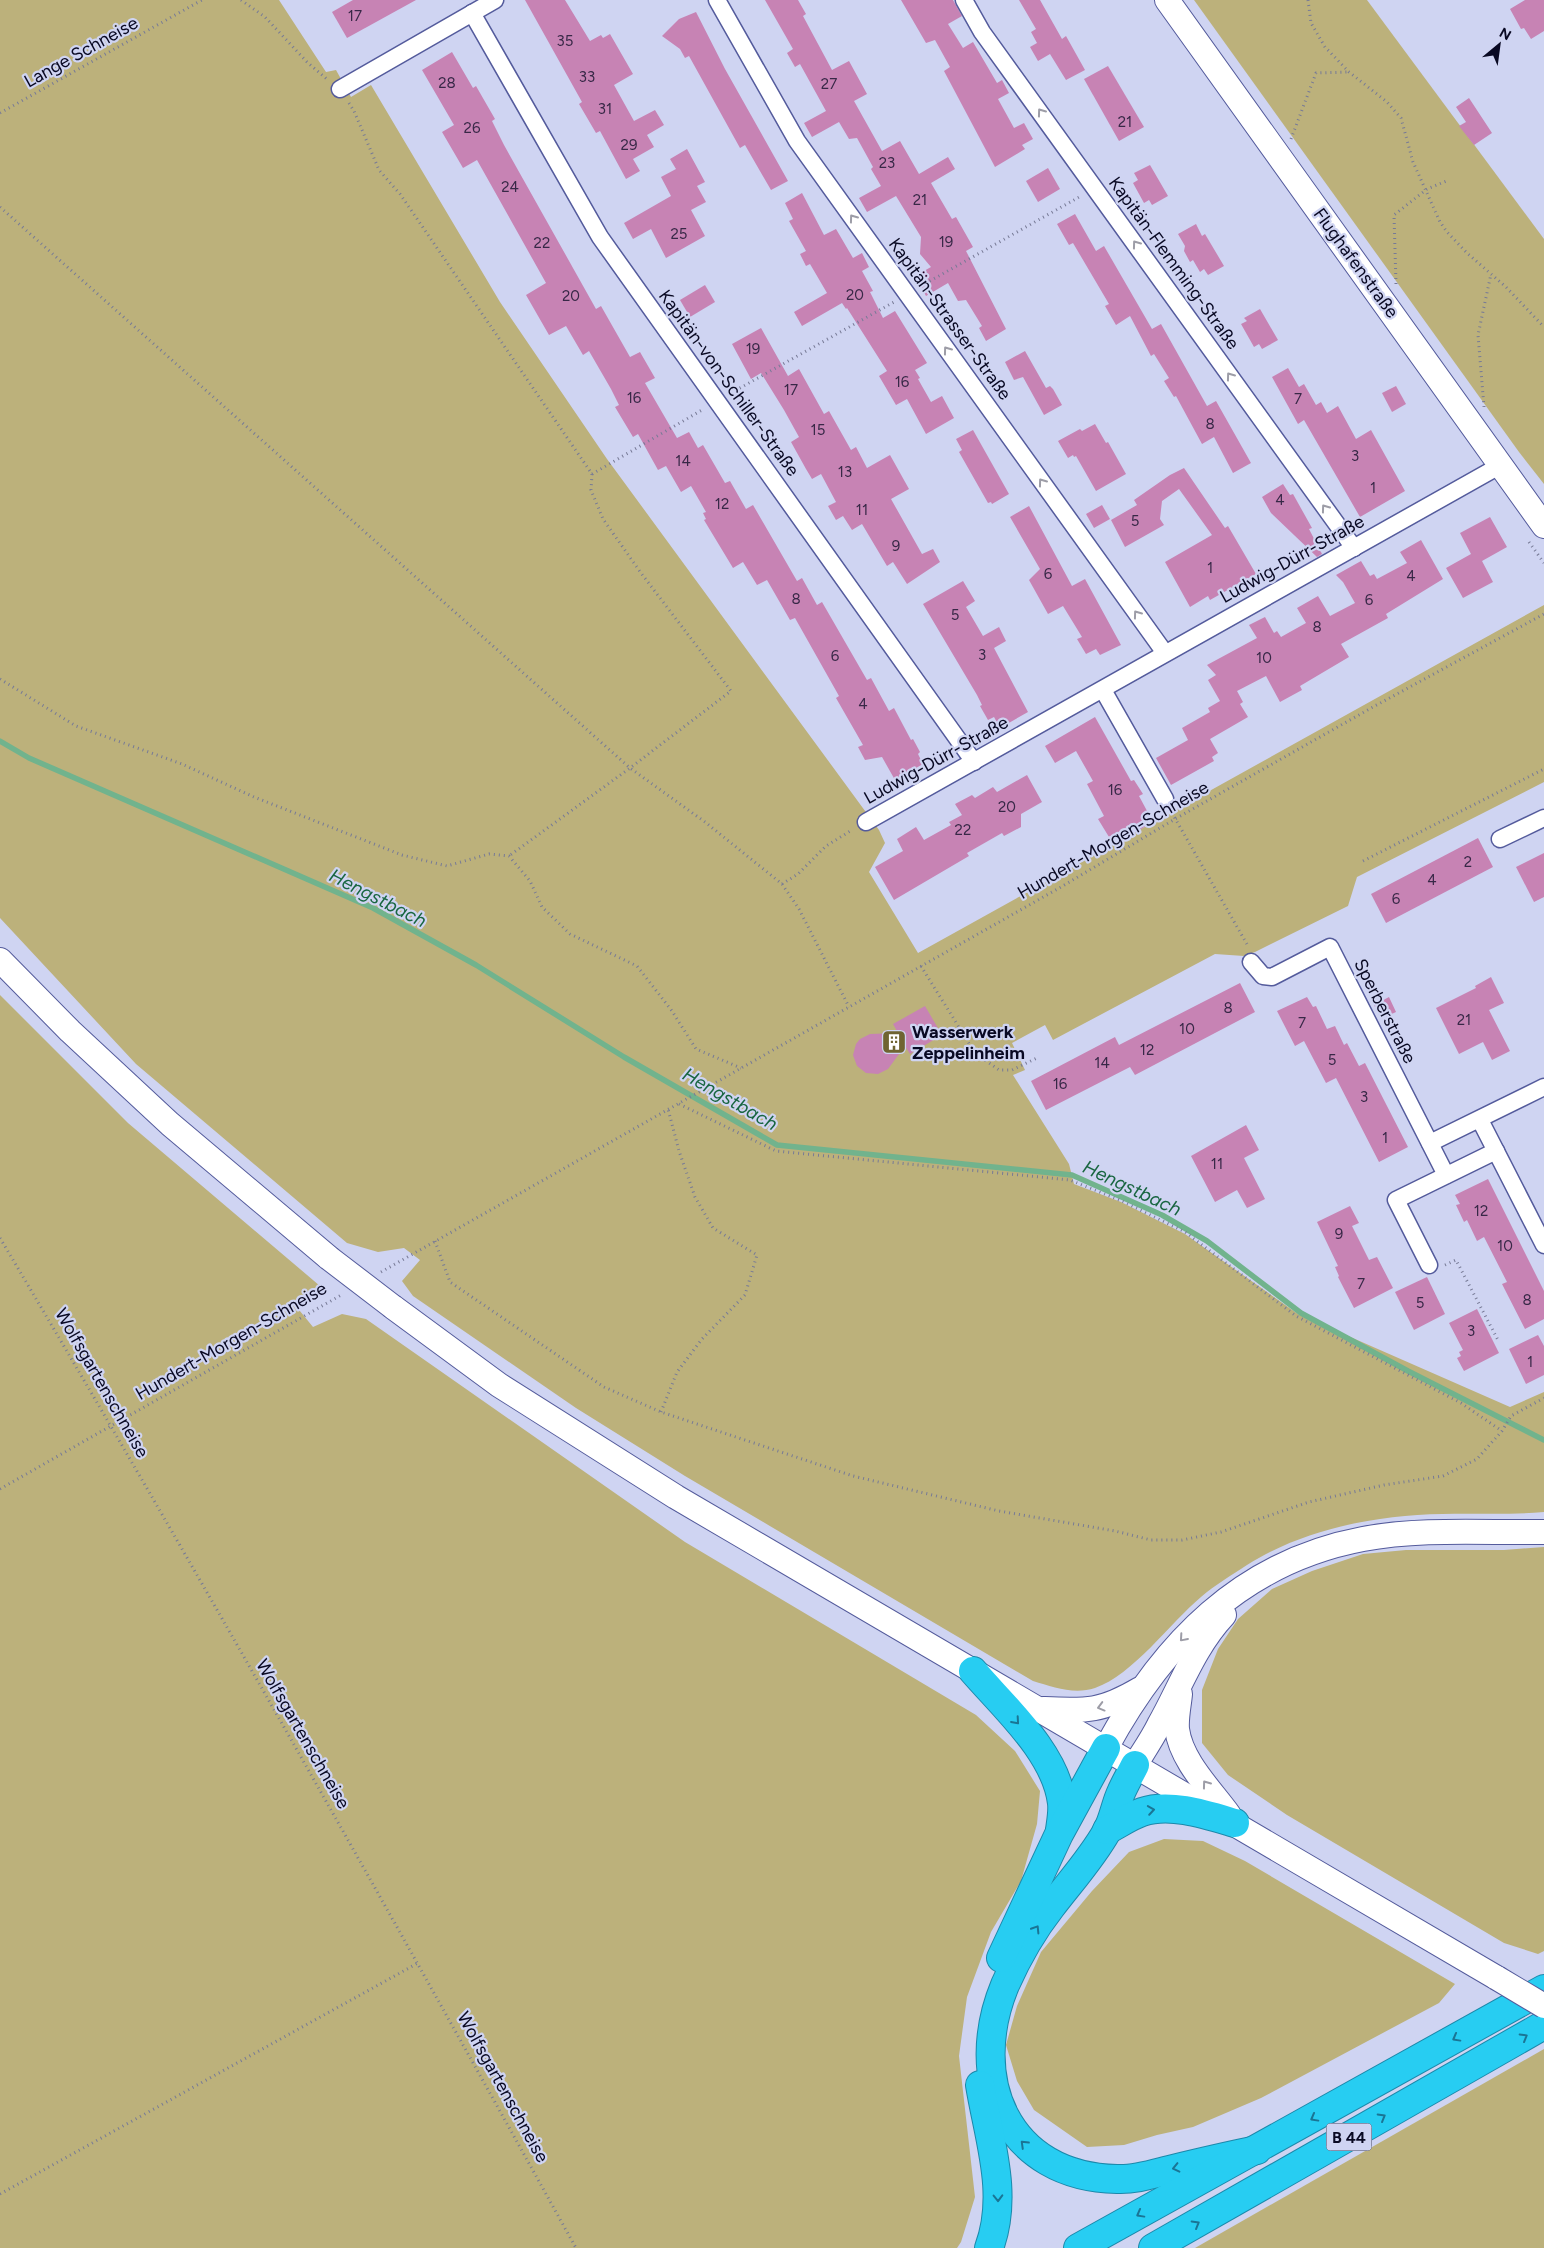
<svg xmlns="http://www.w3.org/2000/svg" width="1544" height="2248" viewBox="0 0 1544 2248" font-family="Figtree,sans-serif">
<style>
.green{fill:#bcb17b}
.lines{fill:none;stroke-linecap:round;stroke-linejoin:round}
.stream{stroke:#71b38d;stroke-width:5.5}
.building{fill:#c783b4}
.street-casing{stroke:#545b9c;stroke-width:19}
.secondary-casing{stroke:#545b9c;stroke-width:26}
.highway-casing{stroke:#1c88aa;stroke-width:30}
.path{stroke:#777a96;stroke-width:3;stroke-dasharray:1 4;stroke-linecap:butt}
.street{stroke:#fff;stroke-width:16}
.secondary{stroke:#fff;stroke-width:24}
.highway{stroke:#27cdf2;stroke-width:28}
.secondary-bridge-casing{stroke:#545b9c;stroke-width:26;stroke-linecap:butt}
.secondary-bridge{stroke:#fff;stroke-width:24}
.oneway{stroke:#9d9da7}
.oneway2{stroke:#1a7595}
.labels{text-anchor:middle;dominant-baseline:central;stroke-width:4.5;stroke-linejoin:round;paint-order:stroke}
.number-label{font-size:15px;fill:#382847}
.shield{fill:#cfd4f2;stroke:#444661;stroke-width:1}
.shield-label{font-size:16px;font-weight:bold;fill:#090923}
.street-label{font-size:18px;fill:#090923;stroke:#cfd4f2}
.poi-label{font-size:18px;font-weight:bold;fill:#090923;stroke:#cfd4f2;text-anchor:start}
.water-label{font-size:19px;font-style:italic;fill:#196641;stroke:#cfd4f2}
</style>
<rect width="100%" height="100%" fill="#cfd4f2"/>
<g class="green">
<path d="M0 0H279L326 72 336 70 351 97 371 85 500 302 607 459 879 830 885 843 869 872 918 953 1544 605V782L1357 877 1348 906 1255 952 1244 956 1215 954 1053 1040 1045 1025 1012 1043 1025 1070 1013 1075 1069 1164 1074 1184 1121 1202 1185 1234 1298 1314 1510 1407 1544 1392V1512C1510 1515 1476 1513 1442 1514 1376 1515 1304 1529 1247 1565 1232 1575 1215 1585 1201 1597 1170 1623 1133 1675 1095 1688 1074 1695 1053 1687 1033 1681L685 1476 576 1408 413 1296 402 1281 420 1260 404 1248 378 1252 347 1243 136 1064 0 918Z"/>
<path d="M1194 0H1367L1544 239V484L1519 452Z"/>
<path d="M0 995 128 1123 320 1286 295 1305 313 1327 342 1314 366 1319 685 1542 976 1715 1015 1751 1040 1791 1037 1824 1021 1881 991 1932 967 1997 959 2056 975 2197 961 2242 957 2248H0Z"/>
<path d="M1544 1547V1951L1538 1954 1504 1943 1287 1815 1228 1775 1202 1743V1690L1218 1649 1238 1619 1272 1589 1312 1571 1363 1554 1406 1550H1504Z"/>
<path d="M1164 1839 1203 1841 1245 1861 1455 1984 1439 2003 1261 2098 1193 2127 1157 2135 1124 2145 1087 2147 1034 2110 1017 2081 1006 2045 1017 2006 1041 1952 1092 1891 1129 1852Z"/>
<path d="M1544 2049V2248H1195Z"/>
</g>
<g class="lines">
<path class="stream" d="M0 741 29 758 373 908 476 965 624 1057 777 1145 1072 1175 1162 1215 1207 1241 1301 1313 1408 1371 1544 1440"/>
</g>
<g class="building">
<path d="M353 0H416L347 38 332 12Z"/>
<path d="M525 0H565L590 41 601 35 603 38 610 34 633 74 614 85 634 121 655 110 664 125 647 135 654 147 633 159 640 171 626 179 600 131 596 133 579 104 582 102Z"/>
<path d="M765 0H798L806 14 803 16 832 70 849 61 867 94 854 101 882 151 900 141 919 174 948 157 955 169 931 183 952 219 956 217 973 247 966 251 1006 329 986 341 979 328 982 326 966 300 958 301 948 283 926 296 915 276 931 267 920 254 921 237 896 196 867 212 859 198 881 186 871 169 873 167 857 138 849 139 839 122 812 137 804 123 826 111 800 64 795 67 787 53 793 49Z"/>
<path d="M901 0H953L962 16 948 24 963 48 973 42 997 83 1002 80 1009 93 998 99 1014 128 1024 123 1033 139 1022 145 1025 149 995 167 944 71 950 67 935 40 926 43Z"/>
<path d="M1019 0H1040L1062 39 1066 36 1085 70 1066 80 1050 54 1038 61 1030 47 1037 43 1031 32 1036 29Z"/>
<path d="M1525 0H1544V31L1531 39 1524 28 1521 29 1510 9Z"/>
<path d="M696 12 725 69 788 181 771 190 745 145 740 148 689 56 685 58 680 49 662 36 679 19Z"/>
<path d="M452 52 473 88 476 86 495 119 492 121 504 145 596 309 601 306 630 357 640 352 655 378 645 383 677 438 689 432 698 448 703 445 725 483 730 481 746 509 753 505 797 581 802 578 817 605 822 602 867 680 871 678 889 711 894 708 911 740 913 739 920 752 918 754 923 764 895 780 882 757 865 760 858 747 863 745 836 698 839 696 795 618 790 620 767 580 757 585 743 562 733 568 704 520 706 519 703 513 706 512 691 486 681 492 666 466 658 470 638 434 633 437 615 407 619 405 611 389 589 351 583 355 566 326 549 335 526 295 546 283 477 160 463 168 442 132 454 125 422 70Z"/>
<path d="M1108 66 1144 127 1119 141 1084 79Z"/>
<path d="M1469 98 1492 133 1474 145 1459 126 1466 122 1456 107Z"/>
<path d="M687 149 705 182 697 186 706 202 691 210 705 236 666 258 651 229 633 239 624 223 671 196 661 177 676 169 670 159Z"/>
<path d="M1150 165 1168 196 1152 205 1149 200 1144 203 1133 183 1138 180 1134 173Z"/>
<path d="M1048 168 1060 189 1038 202 1026 181Z"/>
<path d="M802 193 824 235 836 229 853 258 862 253 869 267 862 271 873 291 870 292 883 318 895 311 927 363 915 370 920 378 918 379 931 402 942 396 954 418 926 434 907 399 896 405 879 376 887 371 847 308 846 309 842 303 802 326 794 312 827 293 810 264 806 266 800 254 806 251 789 221 793 219 785 203Z"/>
<path d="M1075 214 1096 251 1104 246 1152 329 1161 324 1207 406 1216 401 1251 463 1233 473 1214 437 1202 444 1176 396 1174 397 1164 381 1169 378 1154 354 1151 356 1130 316 1116 325 1105 306 1109 304 1073 243 1069 245 1057 224Z"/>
<path d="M1196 224 1202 236 1205 234 1224 266 1208 275 1204 269 1200 272 1193 260 1190 262 1184 251 1185 246 1178 234Z"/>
<path d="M705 285 715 302 690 317 680 300Z"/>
<path d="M1260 309 1278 340 1262 349 1259 344 1254 347 1241 324 1247 321 1244 318Z"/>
<path d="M761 328 788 376 799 369 824 414 829 411 851 450 856 447 867 468 890 455 909 489 891 499 922 554 933 549 940 562 907 584 893 562 887 566 862 524 852 530 843 516 836 520 828 506 836 502 821 474 812 479 806 469 791 442 799 437 784 410 761 373 751 379 732 344Z"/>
<path d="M1025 351 1046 388 1050 386 1053 389 1062 405 1044 415 1023 377 1014 380 1005 362Z"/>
<path d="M1288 368 1299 387 1304 384 1316 405 1321 402 1327 413 1338 406 1356 439 1371 430 1405 491 1360 517 1304 420 1298 424 1272 377Z"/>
<path d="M1396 386 1406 404 1392 412 1382 393Z"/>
<path d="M1095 424 1106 443 1108 442 1126 474 1096 491 1076 456 1074 457 1073 455 1068 458 1058 441 1080 429 1082 431Z"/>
<path d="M973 430 1009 494 992 504 991 502 988 503 959 452 962 450 956 439Z"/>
<path d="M1184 468 1225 528 1228 526 1256 574 1210 600 1208 596 1190 607 1165 562 1212 535 1179 489 1162 501 1160 519 1164 525 1125 547 1111 520 1137 505 1134 500 1170 475Z"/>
<path d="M1283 484 1290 495 1293 494 1312 528 1309 529 1322 554 1317 557 1271 513 1262 497Z"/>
<path d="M1102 505 1110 519 1094 528 1086 514Z"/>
<path d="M1029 506 1072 586 1085 579 1121 645 1100 655 1096 649 1086 654 1077 639 1082 637 1063 606 1048 614 1029 580 1040 569 1010 517Z"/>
<path d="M1490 517 1507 547 1482 561 1493 582 1463 598 1446 568 1471 554 1460 533Z"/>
<path d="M1421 540 1443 579 1386 614 1388 618 1341 644 1349 657 1300 686 1302 690 1280 702 1266 676 1237 691 1243 702 1240 704 1248 717 1210 739 1218 753 1212 757 1214 761 1171 785 1156 758 1188 740 1182 728 1210 712 1208 708 1220 701 1208 680 1216 675 1207 665 1257 638 1249 625 1265 617 1274 633 1277 631 1281 637 1306 623 1297 608 1318 596 1330 616 1355 603 1343 582 1336 575 1361 561 1370 576 1374 574 1377 579 1407 563 1400 552Z"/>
<path d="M963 581 975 601 966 607 983 636 999 627 1006 641 994 648 1028 712 1000 728 994 717 988 720 980 706 982 705 977 695 923 604Z"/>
<path d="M1095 717 1131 781 1134 780 1143 794 1139 796 1153 822 1136 832 1132 825 1109 837 1098 819 1104 816 1087 784 1093 781 1076 751 1055 763 1045 746Z"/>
<path d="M1027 775 1042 802 1021 814V827L1004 836 1002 833 967 853 969 856 894 900 875 867 903 851 897 839 916 827 924 840 951 825 949 822 962 815 955 804 972 795 975 798 993 787 997 792Z"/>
<path d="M1478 838 1493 867 1386 923 1371 894Z"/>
<path d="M1544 853V897L1534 902 1516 867Z"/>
<path d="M1491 977 1504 1003 1489 1010 1510 1051 1492 1060 1483 1042 1459 1054 1436 1008 1476 988 1475 986Z"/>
<path d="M1240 983 1255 1012 1135 1075 1130 1067 1046 1110 1031 1081 1115 1037 1119 1045Z"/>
<path d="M1307 997 1313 1007 1316 1006 1327 1029 1335 1026 1344 1045 1347 1043 1359 1066 1365 1063 1408 1147 1379 1162 1336 1078 1326 1083 1304 1041 1295 1046 1277 1011Z"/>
<path d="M1389 997 1396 1012 1381 1019 1374 1005Z"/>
<path d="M925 1006 942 1035 910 1054 905 1046 888 1069 878 1074 866 1073 857 1066 853 1055 856 1044 860 1039 870 1034 898 1033 893 1024Z"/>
<path d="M1246 1125 1259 1150 1244 1158 1265 1199 1247 1208 1237 1190 1215 1202 1191 1156Z"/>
<path d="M1488 1179 1544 1291V1319L1525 1329 1502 1284 1507 1282 1484 1237 1477 1241 1467 1220 1464 1222 1456 1205 1460 1204 1455 1195Z"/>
<path d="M1350 1206 1359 1223 1352 1226 1369 1260 1377 1257 1393 1288 1354 1308 1338 1277 1339 1276 1335 1267 1338 1266 1317 1222Z"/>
<path d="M1427 1277 1445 1314 1414 1330 1395 1292Z"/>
<path d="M1477 1309 1499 1353 1464 1371 1457 1358 1461 1356 1459 1352 1463 1350 1449 1323Z"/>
<path d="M1538 1335 1544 1346V1375L1526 1384 1509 1349Z"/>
</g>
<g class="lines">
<defs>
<g id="street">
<path d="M717 0 797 141 1165 653"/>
<path d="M964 0 982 32 1354 548"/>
<path d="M472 13 600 237 974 762"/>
<path d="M340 89 495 0"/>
<path d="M1103 690 1165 799"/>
<path d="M866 822 1501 465"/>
<path d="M1500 839 1544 818"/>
<path d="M1251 962 1263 976 1272 977 1330 947 1446 1175"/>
<path d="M1480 1120 1544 1245"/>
<path d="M1430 1143 1544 1087"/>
<path d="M1429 1265 1396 1200 1496 1151"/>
</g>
<g id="secondary">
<path d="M1167 0 1544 526"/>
<path d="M0 960 70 1031 170 1124 329 1258"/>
<path d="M393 1307 499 1385 676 1497 1497 1978"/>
<path d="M1180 1694C1179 1705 1176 1718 1177 1729 1181 1761 1211 1790 1229 1815"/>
<path d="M1043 1709C1087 1711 1101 1712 1140 1689"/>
<path d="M1106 1748C1163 1643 1241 1562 1363 1539 1421 1528 1485 1533 1544 1532"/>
<path d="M1135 1765C1143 1752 1152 1739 1159 1725 1180 1688 1194 1647 1224 1615"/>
</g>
<g id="highway">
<path d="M973 1671C1005 1708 1056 1753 1062 1803 1063 1812 1061 1822 1060 1830"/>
<path d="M1135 1765C1130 1775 1124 1785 1120 1795 1115 1807 1113 1820 1107 1831 1092 1858 1070 1882 1051 1907 1033 1930 1017 1958 1005 1985 966 2079 1007 2177 1117 2179 1134 2180 1153 2174 1169 2170 1198 2163 1228 2156 1257 2150"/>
<path d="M1107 1830C1119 1824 1130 1816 1142 1812 1170 1802 1208 1815 1235 1823"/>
<path d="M1001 1958 1059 1834 1106 1748"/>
<path d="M980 2085C989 2140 1009 2194 989 2248"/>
<path d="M1078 2248 1544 1989"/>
<path d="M1153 2248 1544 2025"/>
</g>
</defs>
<use href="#street" class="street-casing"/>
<use href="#secondary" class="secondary-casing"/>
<use href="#highway" class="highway-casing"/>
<g class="path">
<path d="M241 0 265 17 307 62 328 80"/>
<path d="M1308 0 1311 23 1325 47 1349 72 1387 102 1401 118 1413 162 1440 222 1447 232 1467 253 1506 287 1544 327"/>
<path d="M349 103 354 111 379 170 400 194 592 474 591 490 603 519 641 573 731 691 630 768 509 856"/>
<path d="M0 113 202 0"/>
<path d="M1291 139 1316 73 1349 72"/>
<path d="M0 207 630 768 705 822 782 884 799 909 849 1007"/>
<path d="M1396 284 1394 215 1427 189 1449 180"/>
<path d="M921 286 1081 196"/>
<path d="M731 393 894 302"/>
<path d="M1484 407 1478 335 1491 274"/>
<path d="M592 474 702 410"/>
<path d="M1529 542 1544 563"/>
<path d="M0 679 76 726 182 764 254 797 402 855 447 866 489 854 509 856 530 881 542 907 570 934 637 966 672 1011 696 1049 741 1068"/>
<path d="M1172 813 1248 946"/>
<path d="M1363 861 1544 769"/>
<path d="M782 884 798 874 826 846 852 830"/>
<path d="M921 966 975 1053 999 1070H1012L1039 1057"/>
<path d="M679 1104 776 1151 1070 1180 1122 1201 1185 1232 1296 1316 1461 1403 1502 1431"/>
<path d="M0 1238C198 1571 388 1909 576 2248"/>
<path d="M435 1241 450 1282 604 1387 661 1412 853 1476 999 1511 1115 1531 1151 1540H1182L1221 1532 1309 1502 1384 1485 1443 1476 1477 1459 1502 1431 1511 1416 1544 1398"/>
<path d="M1445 1265 1456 1260 1499 1342"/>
<path d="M381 1272 1061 887 1175 819 1373 707 1544 614"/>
<path d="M661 1412 677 1372 702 1339 745 1295 757 1255 713 1228 695 1197 679 1151 668 1109"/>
<path d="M0 1489 343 1294"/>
<path d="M0 2194 418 1963"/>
</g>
<use href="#street" class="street"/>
<use href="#secondary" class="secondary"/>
<use href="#highway" class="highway"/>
<defs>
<g id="secondary-bridge">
<path d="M329 1258 393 1307"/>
<path d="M1497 1978 1544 2006"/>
</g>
</defs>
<use href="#secondary-bridge" class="secondary-bridge-casing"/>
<use href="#secondary-bridge" class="secondary-bridge"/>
</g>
<defs><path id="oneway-chevron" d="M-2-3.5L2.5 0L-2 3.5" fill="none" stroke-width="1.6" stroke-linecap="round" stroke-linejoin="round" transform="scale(1.25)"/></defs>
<g class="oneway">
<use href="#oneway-chevron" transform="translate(1041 112) rotate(-126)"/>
<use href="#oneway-chevron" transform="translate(853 218) rotate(-126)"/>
<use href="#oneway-chevron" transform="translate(1136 244) rotate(-126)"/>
<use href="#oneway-chevron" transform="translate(947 350) rotate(-126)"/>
<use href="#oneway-chevron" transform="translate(1230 376) rotate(-126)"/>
<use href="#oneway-chevron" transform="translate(1042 482) rotate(-126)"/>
<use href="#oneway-chevron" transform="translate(1325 508) rotate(-126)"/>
<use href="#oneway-chevron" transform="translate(1137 614) rotate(-126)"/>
<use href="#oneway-chevron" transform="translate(1183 1638) rotate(131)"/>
<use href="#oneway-chevron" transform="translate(1101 1707) rotate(165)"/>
<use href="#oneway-chevron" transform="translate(1206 1784) rotate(-126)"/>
</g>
<g class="oneway2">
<use href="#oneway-chevron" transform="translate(1016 1721) rotate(49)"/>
<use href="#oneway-chevron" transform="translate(1151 1810) rotate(-9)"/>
<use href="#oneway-chevron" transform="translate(1036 1929) rotate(-58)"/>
<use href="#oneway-chevron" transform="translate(1524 2037) rotate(-30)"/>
<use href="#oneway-chevron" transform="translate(1456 2038) rotate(151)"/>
<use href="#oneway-chevron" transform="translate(1382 2117) rotate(-30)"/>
<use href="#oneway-chevron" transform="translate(1314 2118) rotate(151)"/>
<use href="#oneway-chevron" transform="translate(1024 2144) rotate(-136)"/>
<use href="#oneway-chevron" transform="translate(1176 2168) rotate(167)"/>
<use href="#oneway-chevron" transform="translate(998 2198) rotate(89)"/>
<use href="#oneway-chevron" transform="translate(1140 2214) rotate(151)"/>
<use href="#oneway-chevron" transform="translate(1196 2224) rotate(-30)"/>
</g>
<defs>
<symbol id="building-square" viewBox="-11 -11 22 22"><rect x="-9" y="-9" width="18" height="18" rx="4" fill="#6f6431" stroke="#cfd4f2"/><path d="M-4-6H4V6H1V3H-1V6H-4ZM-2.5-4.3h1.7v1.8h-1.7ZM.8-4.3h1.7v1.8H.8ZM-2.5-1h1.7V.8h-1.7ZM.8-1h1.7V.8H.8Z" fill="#fff"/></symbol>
</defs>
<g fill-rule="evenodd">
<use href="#building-square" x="880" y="1028" width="28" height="28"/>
</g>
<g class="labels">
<g class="number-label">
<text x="355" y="16">17</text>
<text x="565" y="41">35</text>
<text x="587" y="77">33</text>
<text x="447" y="83">28</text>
<text x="829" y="84">27</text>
<text x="605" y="109">31</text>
<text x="1125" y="122">21</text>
<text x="472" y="128">26</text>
<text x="629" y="145">29</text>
<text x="887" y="163">23</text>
<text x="510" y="187">24</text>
<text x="920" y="200">21</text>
<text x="679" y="234">25</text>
<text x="946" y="242">19</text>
<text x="542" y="243">22</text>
<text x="855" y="295">20</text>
<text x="571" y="296">20</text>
<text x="753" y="349">19</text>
<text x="902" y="382">16</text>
<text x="791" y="390">17</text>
<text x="634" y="398">16</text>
<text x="1298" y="399">7</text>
<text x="1210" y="424">8</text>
<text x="818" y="430">15</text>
<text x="1355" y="456">3</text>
<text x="683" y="461">14</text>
<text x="845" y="472">13</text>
<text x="1373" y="488">1</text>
<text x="1280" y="500">4</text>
<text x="722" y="504">12</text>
<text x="862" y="510">11</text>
<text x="1135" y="521">5</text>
<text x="896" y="546">9</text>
<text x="1210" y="568">1</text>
<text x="1048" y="574">6</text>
<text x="1411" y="576">4</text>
<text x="796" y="599">8</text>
<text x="1369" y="600">6</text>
<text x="955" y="615">5</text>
<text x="1317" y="627">8</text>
<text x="982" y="655">3</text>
<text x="835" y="656">6</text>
<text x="1264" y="658">10</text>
<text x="863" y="704">4</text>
<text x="1115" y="790">16</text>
<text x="1007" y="807">20</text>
<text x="963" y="830">22</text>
<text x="1468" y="862">2</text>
<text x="1432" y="880">4</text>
<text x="1396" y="899">6</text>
<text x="1228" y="1008">8</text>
<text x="1464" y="1020">21</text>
<text x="1302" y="1023">7</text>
<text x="1187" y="1029">10</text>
<text x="1147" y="1050">12</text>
<text x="1332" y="1060">5</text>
<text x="1102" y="1063">14</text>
<text x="1060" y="1084">16</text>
<text x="1364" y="1097">3</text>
<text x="1385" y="1138">1</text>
<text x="1217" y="1164">11</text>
<text x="1481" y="1211">12</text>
<text x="1339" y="1234">9</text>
<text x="1505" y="1246">10</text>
<text x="1361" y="1284">7</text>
<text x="1527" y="1300">8</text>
<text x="1420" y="1303">5</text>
<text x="1471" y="1331">3</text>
<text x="1530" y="1362">1</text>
</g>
<rect class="shield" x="1326.5" y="2123.5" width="45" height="27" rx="4"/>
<g class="shield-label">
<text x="1349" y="2137">B 44</text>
</g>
<g class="street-label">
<text transform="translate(81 52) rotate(-29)">Lange Schneise</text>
<text transform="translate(1174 263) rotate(54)">Kapitän-Flemming-Straße</text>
<text transform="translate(1356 263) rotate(54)">Flughafenstraße</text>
<text transform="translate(950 319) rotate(54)">Kapitän-Strasser-Straße</text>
<text transform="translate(729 383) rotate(54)">Kapitän-von-Schiller-Straße</text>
<text transform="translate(1292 559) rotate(-29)">Ludwig-Dürr-Straße</text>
<text transform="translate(936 760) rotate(-29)">Ludwig-Dürr-Straße</text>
<text transform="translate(1113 840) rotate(-30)">Hundert-Morgen-Schneise</text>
<text transform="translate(1385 1011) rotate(63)">Sperberstraße</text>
<text transform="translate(231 1341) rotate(-30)">Hundert-Morgen-Schneise</text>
<text transform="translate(102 1383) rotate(60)">Wolfsgartenschneise</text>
<text transform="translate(303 1734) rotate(60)">Wolfsgartenschneise</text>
<text transform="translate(503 2087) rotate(61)">Wolfsgartenschneise</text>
</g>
<g class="poi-label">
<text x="912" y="1032">Wasserwerk<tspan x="912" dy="21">Zeppelinheim</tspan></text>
</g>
<g class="water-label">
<text transform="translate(378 898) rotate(27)">Hengstbach</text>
<text transform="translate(730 1099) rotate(30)">Hengstbach</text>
<text transform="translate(1132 1188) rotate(25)">Hengstbach</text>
</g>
</g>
<g transform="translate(1499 45) rotate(29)" stroke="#cfd4f2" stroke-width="4" paint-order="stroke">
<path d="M0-4L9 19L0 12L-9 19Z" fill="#090923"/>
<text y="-8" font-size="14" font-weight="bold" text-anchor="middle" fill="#090923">N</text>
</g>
</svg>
